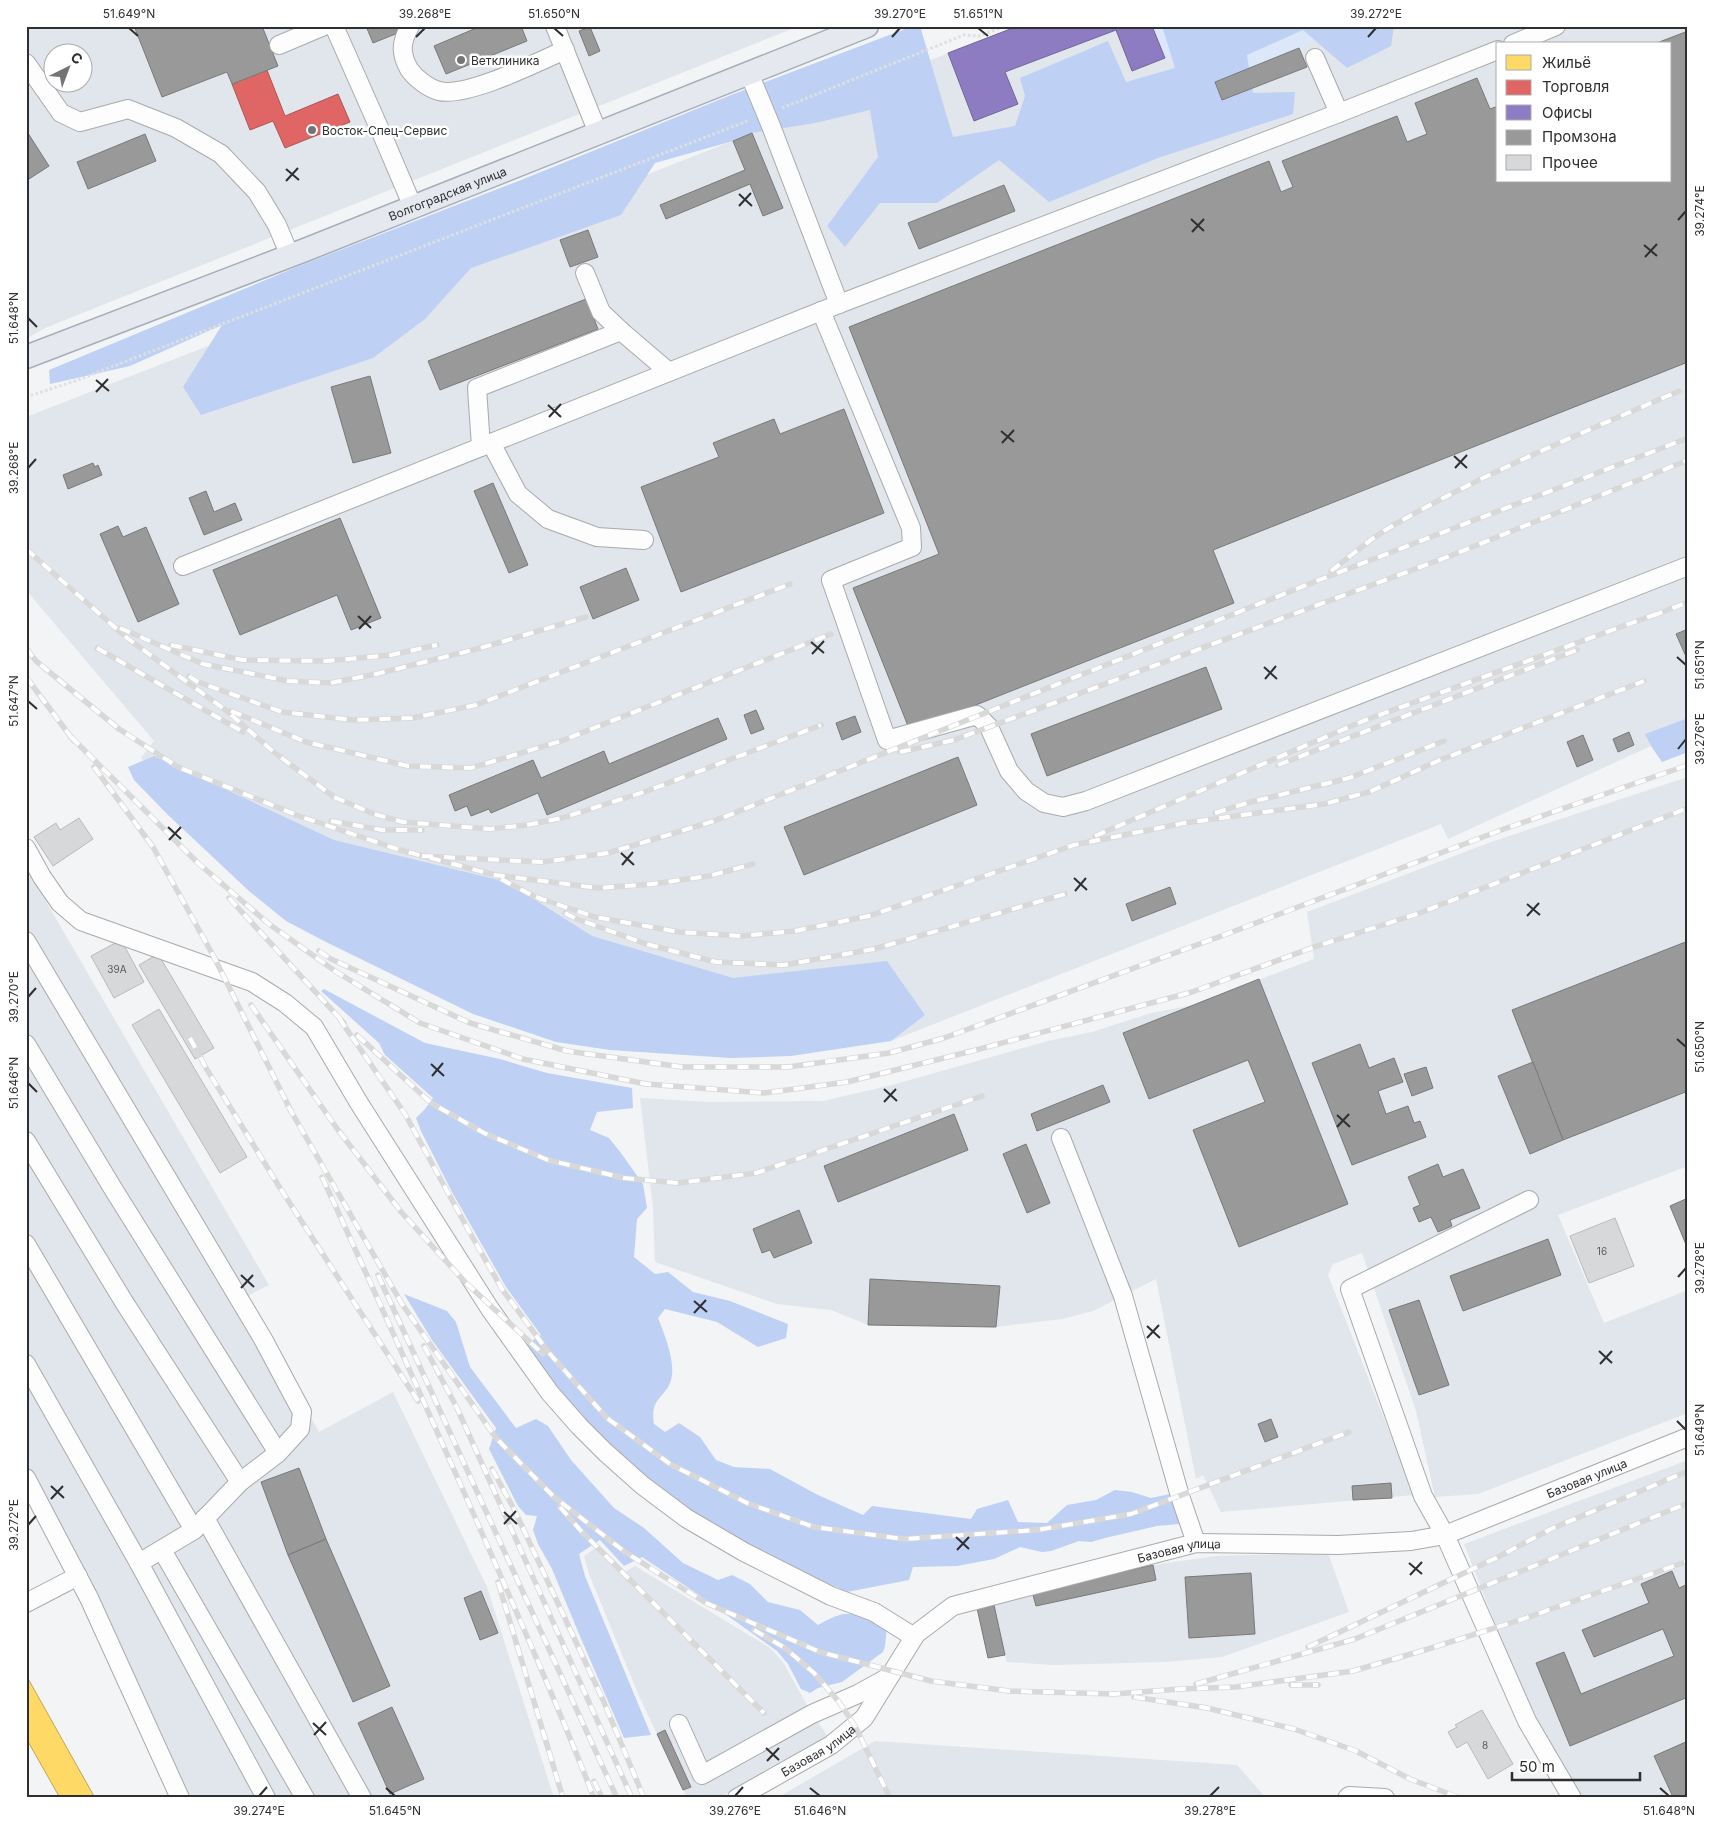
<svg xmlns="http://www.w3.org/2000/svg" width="1714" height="1824" viewBox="0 0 1714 1824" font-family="Inter,sans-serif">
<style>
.built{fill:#e1e5ec;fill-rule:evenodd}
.green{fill:#dce7fa}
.forest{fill:#bed1f4}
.homes{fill:#ffd966;stroke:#c0a656}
.shops{fill:#e06666;stroke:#ab5656}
.offices{fill:#8e7cc3;stroke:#716597}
.industry{fill:#999;stroke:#79797a}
.building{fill:#d6d8d9;stroke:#b8babc}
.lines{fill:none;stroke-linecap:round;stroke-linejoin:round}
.minor-casing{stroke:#a9aaac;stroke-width:20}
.major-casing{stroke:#a7aeba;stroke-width:25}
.path{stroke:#dedfe0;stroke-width:3;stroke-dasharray:2.5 2.5;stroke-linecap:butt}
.minor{stroke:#fdfdfe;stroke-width:18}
.major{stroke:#e5e9ef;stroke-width:22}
.rail-casing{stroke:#d8d8d8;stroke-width:5.5}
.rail{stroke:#fff;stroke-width:4;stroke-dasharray:11;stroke-linecap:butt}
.ticks{fill:none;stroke:#2e2f31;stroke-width:2}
.poi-dot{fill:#737476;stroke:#fff;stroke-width:2}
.labels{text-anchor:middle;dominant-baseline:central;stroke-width:5;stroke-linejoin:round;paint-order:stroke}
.number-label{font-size:10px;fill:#58595b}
.poi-label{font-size:12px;fill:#2e2f31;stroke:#fff;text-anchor:start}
.street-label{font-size:12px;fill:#2e2f31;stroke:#fff}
.neatline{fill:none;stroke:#2e2f31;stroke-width:2}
.ticks-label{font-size:12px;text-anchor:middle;fill:#2e2f31}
</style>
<rect width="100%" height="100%" fill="#f2f4f6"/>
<g class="built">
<path d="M26 26H799L45 328 26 339ZM52 52H82V82H52Z"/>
<path d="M1018 26H1688V718L1646 734 1651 746 1448 839 1441 824 891 1041 266 891 141 758 154 741 26 590V417L771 126 948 53ZM1498 44H1670V181H1498Z"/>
<path d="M1688 777V1166L1558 1215 1604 1323 1688 1290V1413L1478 1494 1435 1497 1416 1411 1362 1253 1333 1264 1328 1275 1414 1495 1221 1512 1203 1475 1196 1479 1156 1279 1093 1311 1062 1319 996 1327 868 1325 831 1310 777 1304 655 1262 653 1207 640 1098 709 1102 823 1101 892 1085 1048 1041 1092 1032 1151 1013 1189 1006 1314 959 1307 912 1491 842Z"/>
<path d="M26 867 269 1285 246 1297 253 1314 319 1432 393 1392 487 1587 554 1798H180L26 1492Z"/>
<path d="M1688 1460V1798H1563L1464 1544Z"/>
<path d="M595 1548 623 1573 635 1566 770 1648 783 1662 812 1714 827 1735 797 1758 718 1798H687L639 1696 589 1574 584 1556Z"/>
<path d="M1328 1553 1349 1612 1222 1657 1165 1662 1053 1665 1007 1662 1005 1655 988 1658 977 1609 1032 1591 1153 1565 1216 1556Z"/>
<path d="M875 1741 1237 1765 1266 1798H777Z"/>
</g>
<path class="green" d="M1152 26H1307L1314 42 1215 82 1165 58Z"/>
<g class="forest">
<path d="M913 26H920L953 137 1015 126 1025 96 1020 78 1108 41 1126 82 1175 68 1162 26H1394L1391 46 1347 68 1303 30 1247 55 1253 93 1295 92 1293 114 1158 158 1049 202 999 160 937 203H880L845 247 827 226 878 157 870 110 815 123 752 133 733 141 655 163 621 215 471 268 425 319 373 358 201 415 183 387 222 325 130 366 50 384 49 370 299 266 521 180 726 97Z"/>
<path d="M1688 718V752L1662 762 1651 746 1645 734Z"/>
<path d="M154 756 334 840 507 882 592 936 733 978 887 961 925 1015 891 1041 791 1056 730 1058 610 1050 556 1042 473 1014 324 941 286 921 249 891 168 815 134 780 128 767Z"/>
<path d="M324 989 425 1043 500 1059 547 1073 632 1088 633 1108 597 1112 590 1130 609 1138 621 1153 643 1184 647 1208 637 1219 634 1257 655 1274 668 1272 693 1292 730 1301 788 1324 786 1338 758 1347 717 1322 665 1309 658 1318C664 1333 674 1358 672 1375 669 1398 649 1395 654 1424L665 1432 679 1423 700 1437 716 1460 734 1467 770 1469 818 1495 863 1515 872 1506 971 1519 977 1509 1008 1500 1018 1522 1047 1523 1067 1505 1096 1500 1115 1490 1132 1492 1151 1498 1170 1494 1177 1504 1179 1524 1157 1526 1105 1538 1091 1542 1079 1541 1051 1551 1042 1552 1020 1547 994 1559 957 1566 913 1567 909 1580 847 1592 745 1545 668 1496 583 1423 524 1346 541 1335 506 1287 452 1192 421 1131 416 1118 425 1109 433 1098 385 1055 379 1043 321 991Z"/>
<path d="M404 1294 447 1311 456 1322 470 1367 516 1428 536 1419 548 1426 571 1460 614 1508 644 1528 683 1563 718 1580 732 1575 750 1584 768 1602 800 1610 818 1625C850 1606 855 1614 887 1626L885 1646 883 1652 842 1682 818 1688 810 1693 801 1689 788 1664 777 1651 696 1593 642 1557 624 1566 600 1540 579 1554 585 1576 651 1735 624 1738 582 1641 552 1569 538 1544 533 1530 537 1516 526 1515 518 1506 489 1449 496 1428 432 1340Z"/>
</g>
<path class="homes" d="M26 1675 95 1798H60L26 1738Z"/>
<path class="shops" d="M267 70 285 116 338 94 350 122 285 148 273 121 250 130 232 84Z"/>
<path class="offices" d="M1018 26H1152L1165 58 1132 71 1116 30 1005 72 1018 104 974 121 948 53Z"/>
<g class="industry">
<path d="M134 26H262L278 66 232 84 227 72 162 97Z"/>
<path d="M366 26H396L398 33 373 43Z"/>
<path d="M481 26H521L527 41 446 74 434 46Z"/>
<path d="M590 27 600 51 589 56 579 31Z"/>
<path d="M1688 31V362L1213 550 1234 603 910 731 853 588 939 554 849 327 1269 161 1281 192 1293 187 1282 161 1397 116 1407 142 1427 134 1415 103 1477 78 1490 109 1498 106V181H1670V44H1654Z"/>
<path d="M1299 48 1307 67 1222 100 1215 82Z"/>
<path d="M26 130 49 166 26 181Z"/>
<path d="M752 133 783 208 763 216 750 184 666 219 660 205 745 170 733 141Z"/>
<path d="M145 134 156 161 88 189 77 162Z"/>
<path d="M1004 185 1015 211 919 249 908 223Z"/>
<path d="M588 230 598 257 570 267 560 240Z"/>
<path d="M586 299 598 329 440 390 428 361Z"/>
<path d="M370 376 391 453 353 463 331 387Z"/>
<path d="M844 409 884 513 681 592 641 487 719 457 713 443 774 419 780 434Z"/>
<path d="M93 463 95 467 98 465 102 475 68 489 63 475Z"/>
<path d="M493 483 528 565 509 573 474 491Z"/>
<path d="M206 491 214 512 235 503 242 520 204 535 189 498Z"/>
<path d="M340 518 381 618 351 630 337 595 240 635 213 570Z"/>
<path d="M118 526 123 537 146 527 179 604 138 622 100 534Z"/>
<path d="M626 568 639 600 593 619 580 587Z"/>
<path d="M1688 629V661L1676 634Z"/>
<path d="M1206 667 1222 709 1047 776 1031 734Z"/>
<path d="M756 710 764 729 751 734 744 715Z"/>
<path d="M855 716 861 732 842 740 836 723Z"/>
<path d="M718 718 727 739 547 815 538 793 491 813 489 809 471 816 467 806 455 811 449 795 533 760 541 778 604 751 609 764Z"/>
<path d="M1629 732 1634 745 1618 752 1613 739Z"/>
<path d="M1583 735 1593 760 1577 767 1567 742Z"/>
<path d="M958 757 977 805 804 875 784 827Z"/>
<path d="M1170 887 1176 904 1132 921 1126 904Z"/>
<path d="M1688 941V1091L1563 1140 1512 1010Z"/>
<path d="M1259 979 1348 1204 1239 1247 1193 1130 1265 1102 1248 1060 1149 1099 1123 1033Z"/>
<path d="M1360 1044 1369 1068 1394 1058 1403 1082 1378 1091 1386 1114 1408 1106 1414 1123 1420 1121 1426 1137 1352 1165 1312 1063Z"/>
<path d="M1533 1062 1563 1140 1530 1154 1498 1076Z"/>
<path d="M1426 1067 1433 1088 1412 1096 1404 1074Z"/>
<path d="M1103 1085 1110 1102 1037 1131 1031 1114Z"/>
<path d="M954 1114 968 1150 838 1202 824 1166Z"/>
<path d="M1026 1144 1050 1203 1027 1213 1003 1154Z"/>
<path d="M1438 1164 1443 1177 1463 1169 1480 1208 1450 1220 1452 1226 1438 1232 1431 1217 1419 1222 1413 1208 1420 1205 1408 1177Z"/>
<path d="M1688 1198V1247H1687L1670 1206Z"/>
<path d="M799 1210 812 1243 774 1258 770 1250 762 1253 753 1229Z"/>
<path d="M1548 1239 1561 1275 1463 1311 1450 1276Z"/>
<path d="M870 1279 1000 1286 996 1327 868 1325Z"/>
<path d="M1419 1300 1449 1385 1419 1395 1389 1310Z"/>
<path d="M1271 1419 1278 1437 1265 1442 1258 1424Z"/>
<path d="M299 1468 326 1539 288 1555 261 1482Z"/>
<path d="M1391 1483 1392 1498 1353 1500 1352 1486Z"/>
<path d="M326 1539 390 1686 353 1702 288 1555Z"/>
<path d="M1153 1565 1156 1580 1036 1606 1032 1591Z"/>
<path d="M1672 1571 1679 1588 1688 1584V1605L1685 1606 1688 1611V1697L1570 1746 1536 1663 1564 1652 1581 1694 1674 1656 1663 1629 1594 1657 1582 1630 1649 1603 1641 1584Z"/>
<path d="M1251 1573 1255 1634 1189 1638 1185 1577Z"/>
<path d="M481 1591 498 1633 480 1640 464 1598Z"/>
<path d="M994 1605 1005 1655 988 1658 977 1608Z"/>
<path d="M392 1707 424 1779 390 1794 358 1723Z"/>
<path d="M665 1730 691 1787 683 1790 657 1734Z"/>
<path d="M1688 1741V1798H1670L1673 1797 1654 1756Z"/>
</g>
<g class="building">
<path d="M79 818 93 839 53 866 34 837 56 823 60 830Z"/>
<path d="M121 940 144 982 114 998 91 956Z"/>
<path d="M158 954 214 1048 195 1059 139 965Z"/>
<path d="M159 1009 247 1157 220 1173 132 1025Z"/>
<path d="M1615 1218 1634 1266 1589 1283 1570 1236Z"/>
<path d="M1482 1710 1513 1764 1488 1779 1467 1742 1457 1748 1448 1732 1457 1727 1455 1725Z"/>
</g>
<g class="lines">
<defs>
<g id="minor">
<path d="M334 26 384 139 413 207"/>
<path d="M410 26C401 42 400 53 409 69 415 78 428 88 439 91 466 98 538 62 565 50"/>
<path d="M555 26 598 133"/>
<path d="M1513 44 1556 26"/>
<path d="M279 45 324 26"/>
<path d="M1315 58 1339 113"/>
<path d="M26 63 61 113 80 122 128 109 176 128 221 154 257 192 277 225 290 256"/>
<path d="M749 73 771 126 839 304"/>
<path d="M585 273 601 312 621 331"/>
<path d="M821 311 911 528 912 547 831 580 887 740 977 715 989 727 1009 771 1026 791 1044 803 1063 807 1086 801 1688 566"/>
<path d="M491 443 518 494 548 519 597 537 644 540"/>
<path d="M481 447 477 388 621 331 669 372"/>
<path d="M183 566 839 304 1339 113 1498 50"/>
<path d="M26 848 42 877 60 903 81 921 252 982 285 1003 314 1027 359 1103 490 1309 550 1393 579 1426 605 1452 642 1485 686 1518 744 1552 831 1596 874 1612 914 1637"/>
<path d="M26 941 263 1339 302 1412 300 1429 278 1453 240 1482 194 1530 139 1563"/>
<path d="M26 1044 112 1187 278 1453"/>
<path d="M1061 1138 1123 1296 1180 1496 1196 1543"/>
<path d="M26 1141 124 1302 240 1482"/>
<path d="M1529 1200 1350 1289 1423 1496 1445 1535 1527 1721 1572 1798"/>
<path d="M26 1244 194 1530"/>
<path d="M26 1364 139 1563 266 1798"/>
<path d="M26 1478 89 1598 180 1798"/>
<path d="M205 1518 362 1798"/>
<path d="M162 1550 305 1798"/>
<path d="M26 1603 78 1576"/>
<path d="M679 1724 702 1775 812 1714 858 1694 887 1678"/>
<path id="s1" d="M737 1798 831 1745 864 1718 916 1634 953 1606 1196 1543 1338 1545 1411 1541 1445 1535 1688 1437"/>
<path d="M1347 1798 1349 1796 1385 1798"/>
</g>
<g id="major">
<path id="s2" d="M26 357 305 250 867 26"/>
</g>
</defs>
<use href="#minor" class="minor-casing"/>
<use href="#major" class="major-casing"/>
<g class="path">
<path d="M782 108 964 35 979 36 1005 26"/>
<path d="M26 397 75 381 750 120"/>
</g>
<use href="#minor" class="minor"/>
<use href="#major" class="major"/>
<defs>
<g id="rail">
<path d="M26 549 127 638 228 712 275 753 334 797 374 814 403 822 490 829 527 825 562 818 647 791 821 725"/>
<path d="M1331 571C1351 556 1371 538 1392 526 1484 473 1582 433 1679 391"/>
<path d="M1652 616 1688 602"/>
<path d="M120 628 203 664 288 681 330 683 376 674 477 649 586 617"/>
<path d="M171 645 243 660 326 661 391 655 437 645"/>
<path d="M26 648 36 661 119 729 178 767 299 816 400 850 495 875 598 888 652 884 709 876 753 864"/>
<path d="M97 648 243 732"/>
<path d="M189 676 198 682 282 712 353 720 412 718 476 705 790 584"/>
<path d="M26 677 74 741"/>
<path d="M231 711 306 742 408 766 471 768 561 741 831 634"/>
<path d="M71 737 199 864 269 924 335 971 420 1023 523 1059 646 1084 764 1093 847 1082 976 1050 1192 992 1314 947 1417 914 1688 808"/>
<path d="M900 752 954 740 1450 556 1688 460"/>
<path d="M1278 765 1577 650"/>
<path d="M94 767 153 847 214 957 291 1111"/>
<path d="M1215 813 1247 803 1349 778 1444 741"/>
<path d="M331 821 382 830H422"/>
<path d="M1095 836 1363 721 1659 613"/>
<path d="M422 856 542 862 608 853 714 821 1319 580 1688 438"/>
<path d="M501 879 541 900"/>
<path d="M536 897 595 917 679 932 741 936 795 931 869 916 1074 845 1184 823 1324 804 1369 792 1440 760 1644 681"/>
<path d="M229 898 344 1023"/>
<path d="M565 913 577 919 646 944 716 962 784 965 874 949 1065 894"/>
<path d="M319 951 331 959 470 1023 567 1051 682 1067H788L889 1053 944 1038 1232 932 1504 829 1688 765"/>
<path d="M251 1005 338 1130 402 1213 466 1283 543 1354"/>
<path d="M339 1018 405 1114 470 1233 502 1289 549 1353 607 1418 670 1464 747 1503 814 1527 904 1539 1037 1530 1131 1514 1349 1432"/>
<path d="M357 1035 431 1103 484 1133 548 1160 624 1178 678 1183 756 1173 982 1096"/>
<path d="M190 1038 206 1068 280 1188 418 1401"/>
<path d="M288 1106 402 1304 496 1438 553 1496 625 1552 706 1603 820 1652 931 1681 1009 1691 1114 1694 1180 1689 1236 1687 1353 1671 1428 1649 1520 1620 1688 1561"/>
<path d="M322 1177C374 1289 424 1402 474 1515 515 1609 557 1702 594 1798"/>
<path d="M378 1275 617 1798"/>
<path d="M424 1346 457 1408 632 1798"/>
<path d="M492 1469 514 1509 603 1700 644 1798"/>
<path d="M560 1507 582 1532 764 1713"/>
<path d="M498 1582 563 1798"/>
<path d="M754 1630 785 1648 814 1673 839 1702 855 1726 890 1798"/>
<path d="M1308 1647 1500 1556 1551 1529 1688 1471"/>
<path d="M1196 1684 1355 1639 1688 1503"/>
<path d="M1291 1685H1318"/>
<path d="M1134 1697 1207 1708 1294 1729 1356 1751 1410 1779 1460 1798"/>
<path d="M594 1781 602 1798"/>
</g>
</defs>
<use href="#rail" class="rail-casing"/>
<use href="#rail" class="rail"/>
</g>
<path class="ticks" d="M129 28 138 36M554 28 563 36M978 28 988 36M416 37 425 28M892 37 900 28M1368 37 1376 28M286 169 299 180M286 181 298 168M739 194 752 206M739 206 751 193M1191 219 1204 231M1678 220 1686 211M1192 232 1204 219M1644 245 1657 256M1645 257 1657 244M28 318 37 327M96 380 109 391M96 392 108 379M548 405 561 417M549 417 561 404M1001 431 1014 442M1002 443 1014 430M1454 456 1467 468M28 468 36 459M1455 468 1467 455M358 616 371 628M359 629 371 616M811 642 824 653M812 654 824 641M1677 657 1686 665M1264 667 1277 679M1265 679 1276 666M28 701 37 709M1678 749 1686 739M168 827 181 839M169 840 181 827M621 853 634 865M622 865 633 852M1074 878 1087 890M1075 891 1086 878M1527 904 1540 915M1527 916 1539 903M28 997 36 988M1677 1039 1686 1047M431 1064 444 1076M432 1076 443 1063M28 1083 37 1092M884 1089 897 1101M884 1102 896 1089M1337 1115 1350 1127M1337 1127 1349 1114M241 1275 254 1287M1678 1277 1686 1268M241 1288 253 1275M694 1301 707 1312M694 1313 706 1300M1147 1326 1160 1338M1147 1338 1159 1325M1599 1351 1612 1363M1600 1364 1612 1351M1677 1421 1686 1430M51 1486 64 1498M51 1499 63 1486M504 1512 517 1524M504 1524 516 1511M28 1525 36 1516M956 1537 969 1549M957 1550 969 1537M1409 1563 1422 1574M1410 1575 1422 1562M313 1723 326 1735M314 1735 326 1722M766 1748 779 1760M767 1761 779 1748M386 1788 395 1796M810 1788 820 1796M1660 1788 1669 1796M259 1796 267 1787M735 1796 743 1787M1210 1796 1219 1787"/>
<g class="poi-dot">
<circle cx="461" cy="60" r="5"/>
<circle cx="312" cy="130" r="5"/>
</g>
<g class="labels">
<g class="number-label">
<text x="117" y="969">39А</text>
<text x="1602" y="1251">16</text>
<text x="1485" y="1745">8</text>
</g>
<g class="poi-label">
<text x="471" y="60">Ветклиника</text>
<text x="322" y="130">Восток-Спец-Сервис</text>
</g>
<g class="street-label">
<text stroke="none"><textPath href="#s2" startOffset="452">Волгоградская улица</textPath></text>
<text stroke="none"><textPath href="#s1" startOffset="949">Базовая улица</textPath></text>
<text stroke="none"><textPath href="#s1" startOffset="529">Базовая улица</textPath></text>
<text stroke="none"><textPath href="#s1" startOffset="94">Базовая улица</textPath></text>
</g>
</g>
<rect width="1714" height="1824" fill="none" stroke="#ffffff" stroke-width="55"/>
<rect x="1496" y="42" width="175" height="140" fill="#ffffff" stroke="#abacad"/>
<rect x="1506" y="55" width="25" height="15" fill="#ffd966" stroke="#abacad"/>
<text x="1542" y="68" font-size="15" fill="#2e2f31">Жильё</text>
<rect x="1506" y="80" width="25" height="15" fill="#e06666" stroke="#abacad"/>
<text x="1542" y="92" font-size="15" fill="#2e2f31">Торговля</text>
<rect x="1506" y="105" width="25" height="15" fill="#8e7cc3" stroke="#abacad"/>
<text x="1542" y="118" font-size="15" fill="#2e2f31">Офисы</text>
<rect x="1506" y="130" width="25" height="15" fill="#999999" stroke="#abacad"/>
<text x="1542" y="142" font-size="15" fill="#2e2f31">Промзона</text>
<rect x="1506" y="155" width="25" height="15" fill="#d6d8d9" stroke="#abacad"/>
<text x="1542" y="168" font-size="15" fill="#2e2f31">Прочее</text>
<g transform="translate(68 68) rotate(42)"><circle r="24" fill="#ffffff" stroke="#abacad"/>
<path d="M0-4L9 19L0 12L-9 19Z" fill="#737476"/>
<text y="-8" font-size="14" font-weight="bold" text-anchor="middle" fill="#2e2f31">С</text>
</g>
<path d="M1512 1772v8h128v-8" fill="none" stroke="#2e2f31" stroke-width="2.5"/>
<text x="1519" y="1772" font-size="15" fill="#2e2f31" stroke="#ffffff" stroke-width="4" paint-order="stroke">50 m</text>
<rect x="28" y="28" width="1658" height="1768" class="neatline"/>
<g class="ticks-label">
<text x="129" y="18">51.649°N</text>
<text x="425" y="18">39.268°E</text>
<text x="554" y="18">51.650°N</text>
<text x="900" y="18">39.270°E</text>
<text x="978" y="18">51.651°N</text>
<text x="1376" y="18">39.272°E</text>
<text transform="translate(1700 211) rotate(-90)" y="4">39.274°E</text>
<text transform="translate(14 318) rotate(-90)" y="4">51.648°N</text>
<text transform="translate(14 468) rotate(-90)" y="4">39.268°E</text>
<text transform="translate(1700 665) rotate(-90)" y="4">51.651°N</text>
<text transform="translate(14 701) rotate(-90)" y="4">51.647°N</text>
<text transform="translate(1700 739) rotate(-90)" y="4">39.276°E</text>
<text transform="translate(14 997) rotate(-90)" y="4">39.270°E</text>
<text transform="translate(1700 1047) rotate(-90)" y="4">51.650°N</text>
<text transform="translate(14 1083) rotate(-90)" y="4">51.646°N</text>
<text transform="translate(1700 1268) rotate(-90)" y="4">39.278°E</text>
<text transform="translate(1700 1430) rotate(-90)" y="4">51.649°N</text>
<text transform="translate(14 1525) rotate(-90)" y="4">39.272°E</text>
<text x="259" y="1815">39.274°E</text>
<text x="395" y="1815">51.645°N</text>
<text x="735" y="1815">39.276°E</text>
<text x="820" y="1815">51.646°N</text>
<text x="1210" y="1815">39.278°E</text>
<text x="1669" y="1815">51.648°N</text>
</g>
</svg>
